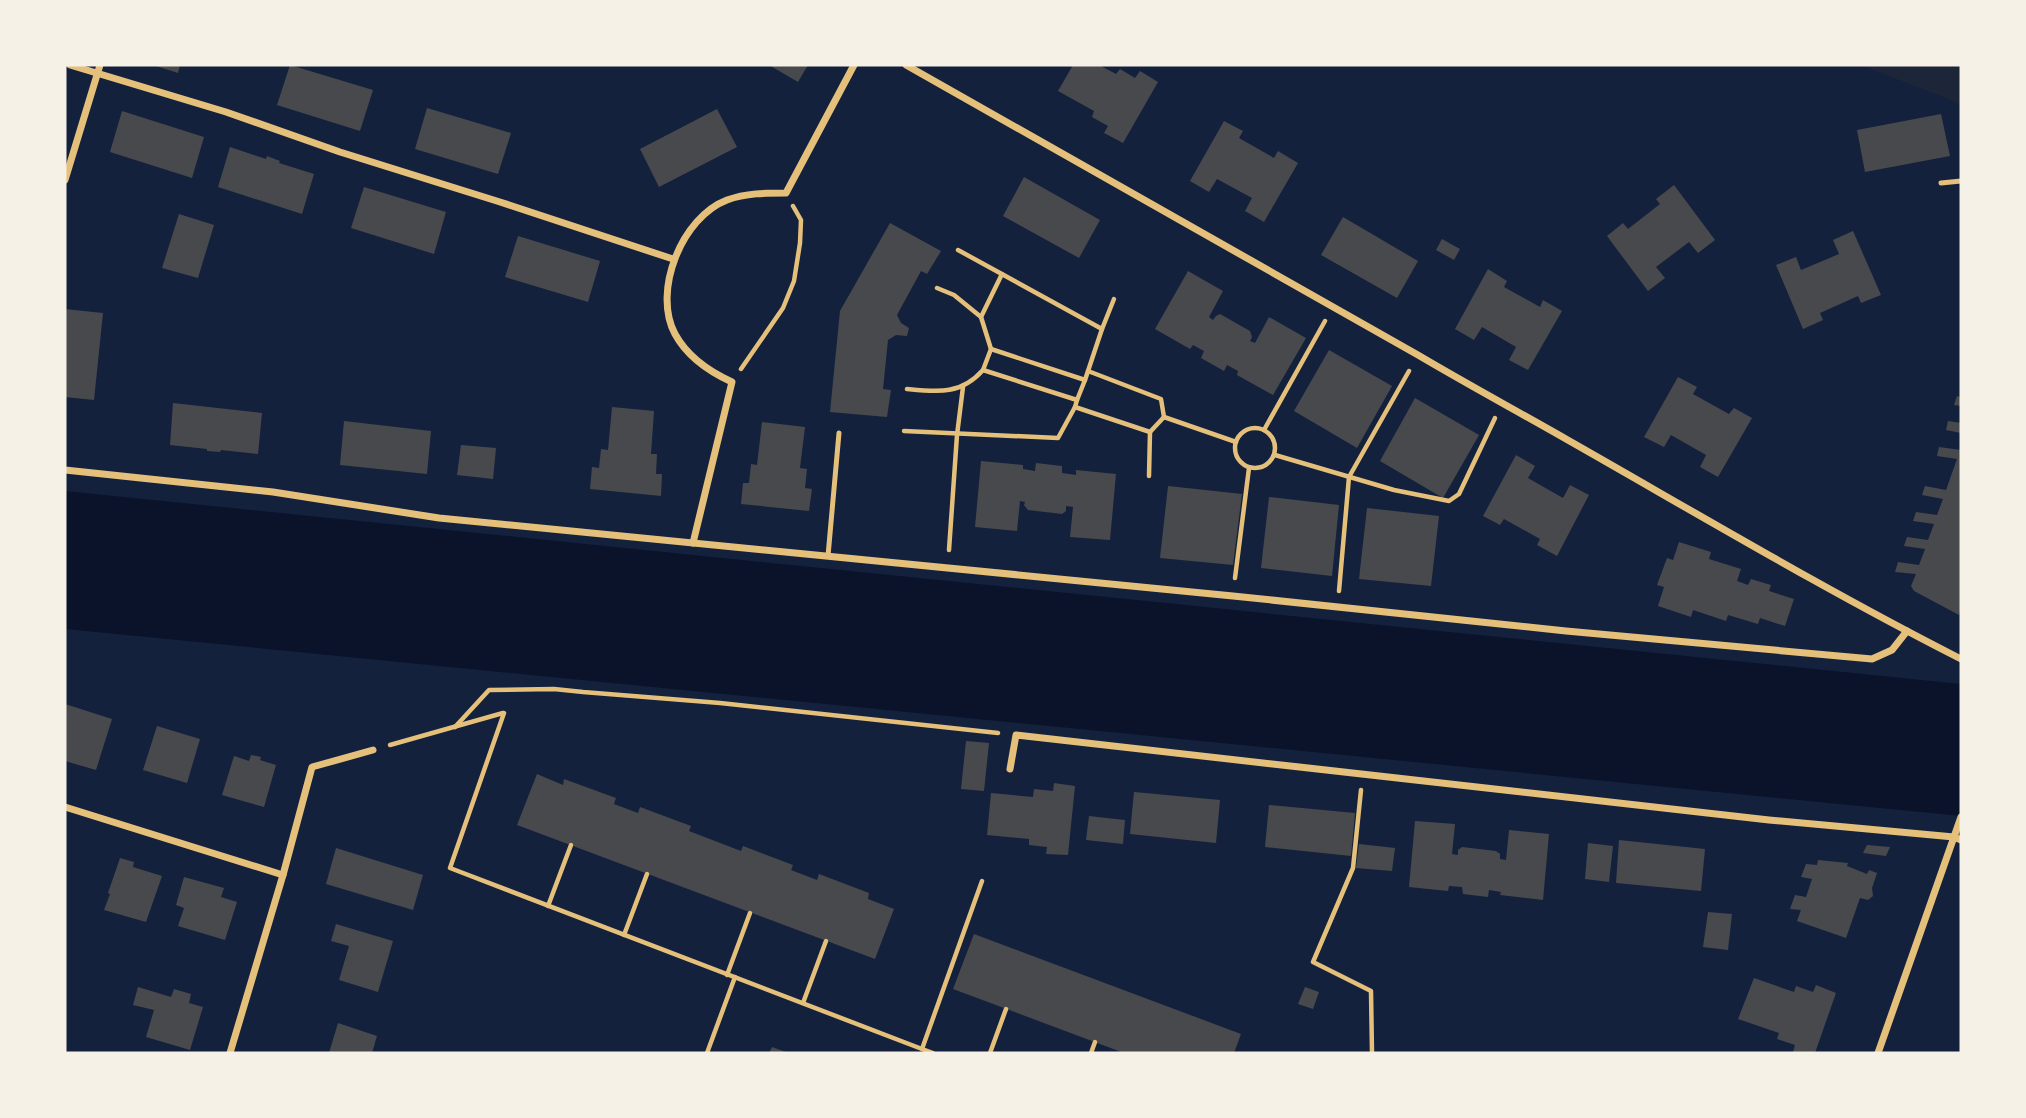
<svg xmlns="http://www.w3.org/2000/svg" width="2026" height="1118" viewBox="0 0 2026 1118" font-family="'Roboto Condensed',sans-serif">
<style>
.green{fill:#1d2539}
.water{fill:#0b132b}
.building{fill:#48494c}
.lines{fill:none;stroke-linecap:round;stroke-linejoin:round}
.path{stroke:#e5c07b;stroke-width:4.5}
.service{stroke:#e5c07b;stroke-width:5}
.minor{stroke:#e5c07b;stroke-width:7}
</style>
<rect width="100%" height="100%" fill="#14213d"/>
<path class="green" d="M1861 65H1961V104Z"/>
<path class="water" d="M65 491 1961 684V816L65 629Z"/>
<g class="building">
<path d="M153 65H180L178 73Z"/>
<path d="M290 65 373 90 360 131 277 105Z"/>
<path d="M769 65H808L798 82Z"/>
<path d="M1073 65H1099L1116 74 1120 69 1135 78 1140 71 1158 82 1123 143 1104 133 1108 126 1092 117 1094 111 1058 91Z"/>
<path d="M427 108 511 133 498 174 415 149Z"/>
<path d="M717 109 737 147 659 187 640 149Z"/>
<path d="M122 111 204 137 192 178 110 152Z"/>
<path d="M1941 114 1950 156 1865 172 1857 130Z"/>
<path d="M1224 121 1243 131 1239 138 1274 158 1278 151 1298 163 1264 222 1245 211 1252 198 1217 179 1209 192 1190 181Z"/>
<path d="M230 147 266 159 267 156 280 161 279 163 314 174 302 214 218 187Z"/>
<path d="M1024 177 1100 220 1079 258 1003 216Z"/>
<path d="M1674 185 1715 240 1698 253 1689 242 1656 267 1665 278 1648 291 1607 236 1623 223 1628 229 1660 204 1656 199Z"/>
<path d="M364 187 446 212 434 254 351 228Z"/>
<path d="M179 214 214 225 198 278 162 268Z"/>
<path d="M1343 217 1418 261 1397 298 1321 255Z"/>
<path d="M890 223 941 251 927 274 921 271 897 315 901 323 909 328 907 336 896 335 888 340 883 389 891 390 887 417 830 412 840 311Z"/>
<path d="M1853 231 1881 295 1861 303 1858 296 1820 313 1823 320 1803 329 1776 265 1796 257 1801 270 1839 254 1833 240Z"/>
<path d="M518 236 600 261 588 302 505 277Z"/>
<path d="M1442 239 1460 249 1454 260 1436 250Z"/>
<path d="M1488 269 1507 281 1504 287 1540 307 1543 300 1562 311 1528 370 1509 360 1516 347 1482 327 1474 340 1455 329Z"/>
<path d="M1188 271 1223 291 1209 317 1213 320 1216 316 1220 314 1250 331 1252 337 1250 341 1255 343 1269 317 1306 338 1273 395 1237 375 1238 371 1227 365 1224 371 1201 358 1204 351 1193 345 1190 349 1155 329Z"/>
<path d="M65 309 103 313 94 400 65 397Z"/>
<path d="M1329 350 1392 386 1357 448 1294 411Z"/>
<path d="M1678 377 1697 387 1693 394 1729 414 1734 408 1752 418 1718 477 1700 467 1706 455 1671 435 1664 447 1644 437Z"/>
<path d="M1957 396 1961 397V406L1954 405Z"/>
<path d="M1415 398 1479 435 1443 498 1380 461Z"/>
<path d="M173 403 262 413 258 454 221 450 220 452 207 451V449L170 445Z"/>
<path d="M612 407 654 411 651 454H657L656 474H662L661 496 590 489 592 467 599 468 601 449 608 450Z"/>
<path d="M344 421 431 431 427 474 340 465Z"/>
<path d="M1948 421 1961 423V433L1946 430Z"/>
<path d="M762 422 805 427 800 468 807 469 805 488 812 489 809 511 741 504 743 483H749L751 464 757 465Z"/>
<path d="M461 445 496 448 493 479 457 475Z"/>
<path d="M1939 447 1961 450V606L1959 615 1914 591 1911 586 1916 574 1895 572 1898 562 1919 565 1925 549 1904 546 1907 537 1928 540 1934 524 1913 521 1916 512 1937 515 1943 499 1922 495 1925 486 1946 490 1957 459 1937 456Z"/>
<path d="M1516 455 1535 466 1528 478 1563 498 1570 485 1589 495 1557 556 1537 545 1540 539 1504 519 1500 525 1483 516Z"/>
<path d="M981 461 1023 465V469L1035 471 1036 463 1062 466V473L1076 475V470L1116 474 1110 540 1070 537 1073 507 1066 506V511L1062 514 1028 510 1024 505 1025 502 1020 501 1017 531 975 527Z"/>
<path d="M1168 486 1242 494 1233 565 1160 558Z"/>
<path d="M1269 497 1339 505 1332 576 1261 568Z"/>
<path d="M1367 508 1439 516 1431 586 1359 579Z"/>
<path d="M1679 542 1711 552 1709 559 1741 569 1737 581 1748 585 1751 579 1771 585 1769 591 1794 599 1785 626 1760 618 1758 624 1728 615 1726 621 1693 610 1691 617 1658 606 1664 587 1657 585 1667 558 1673 560Z"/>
<path d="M65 704 112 719 96 770 65 761Z"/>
<path d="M157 726 200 739 187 783 143 770Z"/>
<path d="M966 741 989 743 984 791 961 789Z"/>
<path d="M251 755 261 757 260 760 276 765 264 807 222 795 234 756 249 761Z"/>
<path d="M537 774 563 785 564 779 616 798 614 804 638 813 640 807 691 826 689 831 741 851 743 846 793 865 791 870 817 880 819 874 869 893 868 899 894 909 875 959 517 825Z"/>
<path d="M1054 783 1075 786 1068 855 1046 854 1047 847 1029 845V839L987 835 991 793 1033 797 1034 789 1053 791Z"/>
<path d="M1134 792 1220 800 1216 843 1130 834Z"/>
<path d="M1269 805 1355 813 1351 856 1265 847Z"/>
<path d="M1089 816 1125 820 1123 844 1086 840Z"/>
<path d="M1415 821 1455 824 1452 854 1458 855V850L1462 847 1496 851 1500 854V859L1506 860 1509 830 1549 834 1543 900 1500 895 1501 892 1489 890 1488 897 1463 894 1462 887 1449 886 1448 891 1409 887Z"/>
<path d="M1619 840 1705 849 1701 891 1616 883Z"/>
<path d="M1588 843 1613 846 1609 882 1585 879Z"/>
<path d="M1359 844 1395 848 1392 871 1356 868Z"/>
<path d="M1867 845 1890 847 1886 856 1863 853Z"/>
<path d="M336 848 423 875 413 910 326 884Z"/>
<path d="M120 858 134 862 133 867 162 876 146 922 104 910 110 894 108 893Z"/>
<path d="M1818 860 1848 863 1847 866 1867 874 1869 870 1877 873 1872 888 1873 896 1868 900 1860 898 1846 938 1797 921 1801 910 1790 909 1795 895 1806 897 1812 879 1801 877 1806 864 1817 865Z"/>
<path d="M184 877 224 888 221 897 237 902 225 940 178 926 184 908 176 905Z"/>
<path d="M1708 912 1732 914 1728 950 1703 947Z"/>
<path d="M336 924 393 941 378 992 339 980 349 946 331 941Z"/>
<path d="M974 934 1241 1034 1234 1053H1124L953 989Z"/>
<path d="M1754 978 1794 992 1796 986 1813 992 1816 985 1836 993 1815 1053 1793 1052 1795 1045 1777 1039 1779 1033 1738 1019Z"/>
<path d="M138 987 171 997 174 989 191 994 189 1003 203 1007 190 1050 146 1037 154 1010 133 1005Z"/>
<path d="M1305 987 1319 992 1313 1009 1298 1004Z"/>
<path d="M338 1023 377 1036 372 1053H329Z"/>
<path d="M772 1047 789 1053H769Z"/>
</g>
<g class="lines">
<g class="path">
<path d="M958 250 1102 329"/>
<path d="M937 288 954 295 981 317 991 349 1085 380 1088 371 1161 399 1164 417 1236 442"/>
<path d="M981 317 1002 274"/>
<path d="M741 369 783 308 794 281 800 243 801 220 793 206"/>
<path d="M983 370 991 349"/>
<path d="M1088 371 1102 329 1114 299"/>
<path d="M907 389C938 392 961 395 983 370L1077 400 1075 407 1150 432 1164 417"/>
<path d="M1077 400 1085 380"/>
<circle cx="1255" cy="448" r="20"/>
<path d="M1264 430 1325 321"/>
<path d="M904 431 1058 438 1075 407"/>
<path d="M1275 455 1394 490 1449 501 1459 494 1495 418"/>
<path d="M1149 476 1150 432"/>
<path d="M949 550 957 435 963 387"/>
<path d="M1235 578 1249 468"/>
<path d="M1339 591 1349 477 1409 371"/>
<path d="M504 713 450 868 922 1049"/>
<path d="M455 727 489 690 554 689 583 692 720 703 998 733"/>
<path d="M390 745 503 713"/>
<path d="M1361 790 1353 868 1313 962 1371 991 1372 1053"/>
<path d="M548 906 571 845"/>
<path d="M624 935 647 874"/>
<path d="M727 975 750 913"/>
<path d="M803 1003 826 941"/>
<path d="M707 1053 735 977"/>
<path d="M933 1053 922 1049 982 881"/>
<path d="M990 1053 1006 1009"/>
<path d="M1091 1053 1095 1042"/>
</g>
<g class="service">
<path d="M1941 183 1961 181"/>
<path d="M828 556 839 433"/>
</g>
<g class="minor">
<path d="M70 65 226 112 340 152 500 202 673 259"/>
<path d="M906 65 1418 355C1467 384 1517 411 1566 439 1698 514 1827 591 1961 659"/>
<path d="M65 180 100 65"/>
<path d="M65 470 273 492 439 518 1233 596 1566 631 1872 659 1892 650 1907 631"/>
<path d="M693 543 732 382C710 372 687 356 675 334 652 291 682 217 727 200 746 193 766 193 786 193L854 65"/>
<path d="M1010 769 1016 735 1769 820 1954 837 1961 840"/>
<path d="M65 807 283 875"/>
<path d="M230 1053 283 875 312 767 373 750"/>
<path d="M1878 1053 1961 817"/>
</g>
</g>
<rect width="2026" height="1118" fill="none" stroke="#f6f1e7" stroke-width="133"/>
</svg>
